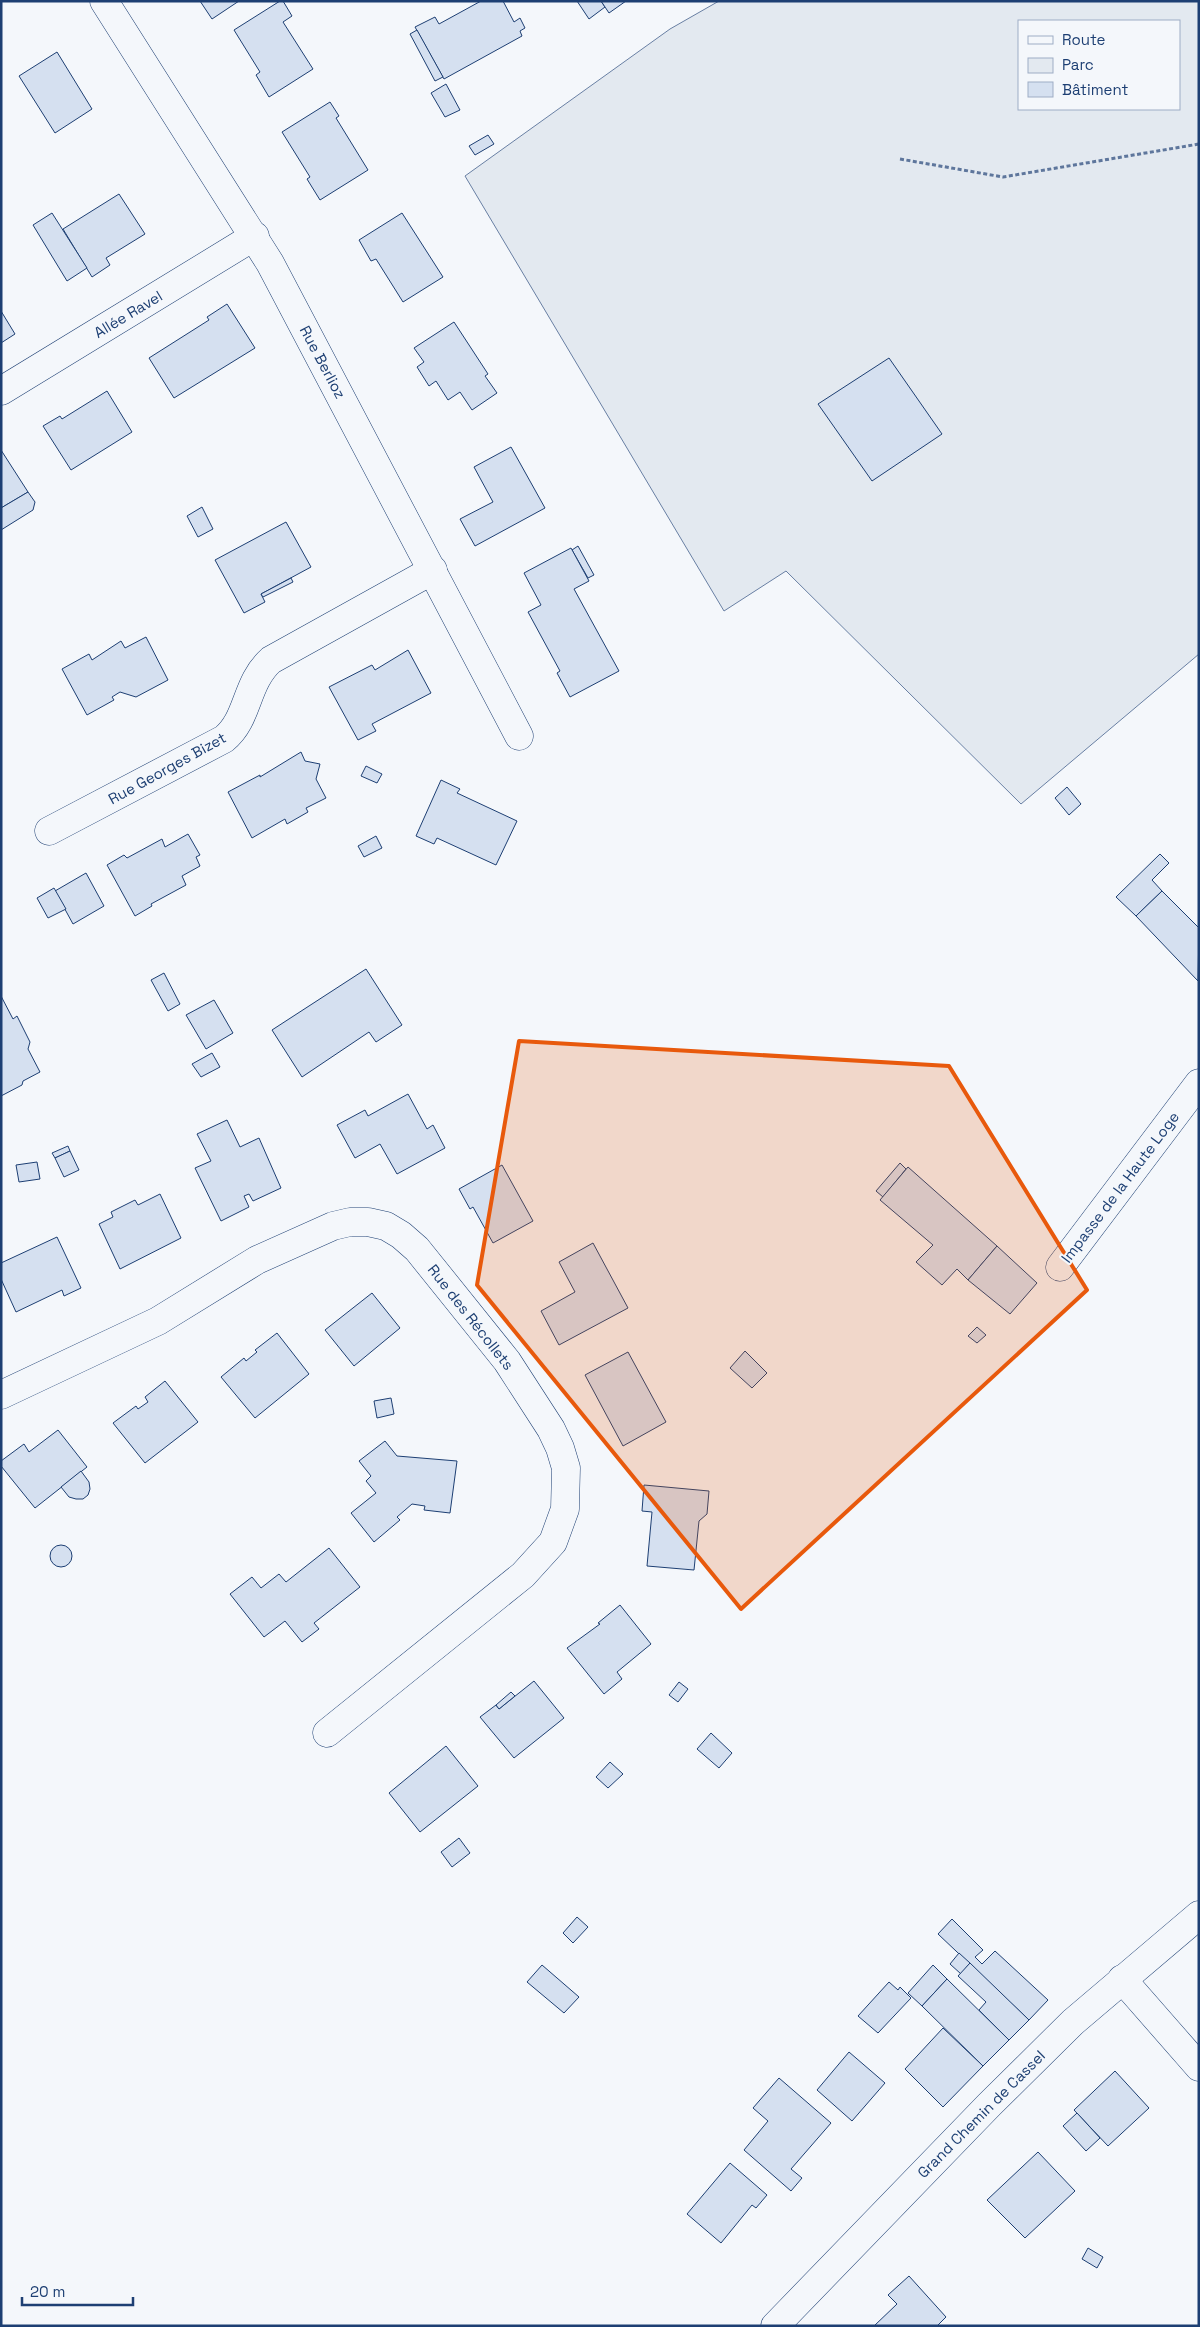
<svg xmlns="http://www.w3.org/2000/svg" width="1200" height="2327" viewBox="0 0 1200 2327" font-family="'Space Grotesk',sans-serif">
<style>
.green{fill:#e3e9f0;stroke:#687fa3;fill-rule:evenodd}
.building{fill:#d5e0f0;stroke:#1d3f73}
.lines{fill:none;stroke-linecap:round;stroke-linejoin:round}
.street-casing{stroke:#1d3f73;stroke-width:29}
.path{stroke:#5e769c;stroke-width:3;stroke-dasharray:4 2.5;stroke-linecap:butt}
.street{stroke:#f4f7fb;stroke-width:28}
.marked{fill:#e8590c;fill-opacity:0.2;stroke:#e8590c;stroke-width:4;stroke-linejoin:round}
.labels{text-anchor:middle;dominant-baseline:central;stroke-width:4;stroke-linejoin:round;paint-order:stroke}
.street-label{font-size:15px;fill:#1d3f73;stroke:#f4f7fb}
</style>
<rect width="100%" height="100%" fill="#f4f7fb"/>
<path class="green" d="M719 1H1199V654L1021 804 786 571 724 611 465 176 670 29ZM1019 21H1179V109H1019Z"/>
<g class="building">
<path d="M200 1H239L212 19Z"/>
<path d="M280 1H283L292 16 283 22 313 69 269 97 256 75 260 72 234 30Z"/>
<path d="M481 1H503L514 22 520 18 525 28 520 31 522 36 444 79 415 27 435 17 439 24Z"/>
<path d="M577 1H601L605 7 589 19Z"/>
<path d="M601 1H626L609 13Z"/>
<path d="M417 30 443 77 435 81 410 34Z"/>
<path d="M57 52 92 109 55 133 19 76Z"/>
<path d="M446 84 460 110 445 117 431 93Z"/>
<path d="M330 102 339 116 336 118 368 170 320 200 307 179 310 177 282 132Z"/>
<path d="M488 135 494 144 475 155 469 146Z"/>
<path d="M119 194 145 234 106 258 110 265 92 277 63 229Z"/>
<path d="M52 213 87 268 67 281 33 225Z"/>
<path d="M402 213 443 277 403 302 376 259 371 261 359 240Z"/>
<path d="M227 304 255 348 174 398 149 358 209 320 207 317Z"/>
<path d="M1 311 15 334 1 343Z"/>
<path d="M454 322 488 374 485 376 497 393 472 410 460 392 448 400 436 381 429 386 417 367 424 362 414 348Z"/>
<path d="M889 358 942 434 872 481 818 404Z"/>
<path d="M107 391 132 432 71 470 43 426 60 416 62 419Z"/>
<path d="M511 447 545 508 475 546 460 519 493 502 474 467Z"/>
<path d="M1 450 28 492 1 508Z"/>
<path d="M28 492 35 502 33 510 1 530V508Z"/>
<path d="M202 507 213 529 198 537 187 516Z"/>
<path d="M286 522 311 567 261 594 265 602 244 613 215 560Z"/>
<path d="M578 546 594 575 588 578 572 550Z"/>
<path d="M571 548 589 581 574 589 619 671 570 697 557 673 560 671 528 612 541 605 524 573Z"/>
<path d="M291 578 293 582 263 597 261 594Z"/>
<path d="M146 637 168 680 136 697 120 692 112 697 114 700 87 715 62 669 89 654 92 660 121 641 125 648Z"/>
<path d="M408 650 431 693 372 724 376 731 358 740 329 687 372 665 375 670Z"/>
<path d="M301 752 305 761 320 764 316 779 326 798 306 808 308 812 287 824 285 819 252 838 228 792 260 775V777Z"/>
<path d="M366 766 382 774 377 783 361 776Z"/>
<path d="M441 780 460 789 457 793 517 821 496 865 437 838 434 844 416 836Z"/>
<path d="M1067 787 1081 804 1069 815 1055 798Z"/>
<path d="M188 834 200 855 196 857 200 866 182 876 186 885 151 904 152 906 135 916 107 865 124 855 127 858 162 839 165 847Z"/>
<path d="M376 836 382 848 364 857 358 846Z"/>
<path d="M1160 854 1169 863 1152 880 1162 891 1136 916 1116 897Z"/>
<path d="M86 873 104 906 73 924 55 891Z"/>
<path d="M54 888 66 909 48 918 37 898Z"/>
<path d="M1162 891 1199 928 1198 981 1136 916Z"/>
<path d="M366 969 402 1025 376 1042 369 1032 302 1077 272 1030Z"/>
<path d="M164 973 180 1004 168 1011 151 980Z"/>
<path d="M1 996 13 1019 17 1016 30 1042 28 1049 40 1072 23 1081 22 1085 1 1096Z"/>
<path d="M214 1000 233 1033 206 1049 186 1015Z"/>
<path d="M212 1053 220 1067 201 1077 192 1064Z"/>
<path d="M408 1094 427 1129 433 1125 445 1148 397 1174 380 1144 355 1158 337 1125 365 1110 368 1116Z"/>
<path d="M227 1120 240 1147 259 1138 281 1188 253 1201 249 1194 244 1196 249 1207 221 1221 195 1168 211 1161 197 1134Z"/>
<path d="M68 1146 70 1151 55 1158 52 1153Z"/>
<path d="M70 1151 79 1170 64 1177 55 1158Z"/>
<path d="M37 1162 40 1179 19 1182 16 1165Z"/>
<path d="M900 1163 906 1169 883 1197 876 1191Z"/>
<path d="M502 1165 533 1221 493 1243 473 1207 470 1209 459 1189Z"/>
<path d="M908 1167 997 1246 968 1280 957 1269 942 1285 916 1262 933 1245 880 1200Z"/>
<path d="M160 1194 181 1238 120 1269 99 1224 113 1217 111 1212 135 1200 138 1205Z"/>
<path d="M57 1237 81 1288 64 1296 62 1290 16 1312 1 1279V1263Z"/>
<path d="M593 1243 628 1308 559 1345 541 1311 575 1292 559 1262Z"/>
<path d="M997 1246 1037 1283 1010 1314 968 1280Z"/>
<path d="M372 1293 400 1328 354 1366 325 1330Z"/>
<path d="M977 1327 986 1335 977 1343 968 1336Z"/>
<path d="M277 1333 309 1374 255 1418 221 1377 244 1358 246 1361 257 1352 255 1350Z"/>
<path d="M745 1351 767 1373 752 1388 730 1368Z"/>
<path d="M628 1352 666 1422 623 1446 585 1375Z"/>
<path d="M165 1381 198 1422 145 1463 113 1423 136 1406 138 1409 148 1402 145 1397Z"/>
<path d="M391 1398 394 1414 377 1418 374 1401Z"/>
<path d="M58 1430 87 1467 35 1508 1 1466V1461L24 1444 29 1452Z"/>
<path d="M385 1441 397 1456 457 1461 450 1513 424 1510 425 1506 412 1504 397 1517 400 1520 374 1542 351 1513 376 1493 366 1481 371 1476 359 1461Z"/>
<path d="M81 1471 89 1482 90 1489 88 1495 83 1499H76L69 1497 61 1487Z"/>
<path d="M644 1485 709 1491 707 1514 699 1521 694 1570 647 1566 652 1512 642 1511Z"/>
<circle cx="61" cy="1556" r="11"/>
<path d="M329 1548 360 1587 314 1623 319 1629 302 1642 285 1621 264 1637 230 1594 252 1577 261 1588 279 1574 286 1582Z"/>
<path d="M620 1605 651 1644 617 1672 622 1679 604 1694 567 1648 600 1624 598 1623Z"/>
<path d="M534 1681 564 1718 514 1758 480 1717 496 1705 499 1709Z"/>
<path d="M679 1682 688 1689 678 1702 669 1695Z"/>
<path d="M511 1692 515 1696 499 1709 496 1705Z"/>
<path d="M711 1733 732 1753 719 1768 697 1749Z"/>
<path d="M446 1746 478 1786 420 1832 389 1793Z"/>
<path d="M610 1762 623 1774 608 1788 596 1777Z"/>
<path d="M459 1838 470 1853 452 1867 441 1852Z"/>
<path d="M577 1917 588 1927 573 1943 563 1933Z"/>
<path d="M952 1919 983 1950 975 1957 982 1964 995 1951 1048 2000 1029 2020 938 1934Z"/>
<path d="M959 1953 970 1963 961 1974 950 1964Z"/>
<path d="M970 1963 1029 2020 1009 2040 979 2010 986 2002 958 1976Z"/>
<path d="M542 1965 579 1997 564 2013 527 1982Z"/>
<path d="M933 1965 947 1979 922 2006 908 1993Z"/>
<path d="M947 1979 1009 2040 983 2066 922 2006Z"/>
<path d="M889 1982 898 1990 900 1987 911 1998 878 2033 858 2016Z"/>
<path d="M943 2028 983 2066 943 2107 905 2069Z"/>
<path d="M849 2052 885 2083 852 2121 817 2090Z"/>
<path d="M1115 2071 1149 2108 1108 2146 1074 2110Z"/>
<path d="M779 2078 831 2123 791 2169 802 2178 791 2191 744 2150 768 2121 753 2108Z"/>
<path d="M1077 2113 1100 2138 1086 2151 1063 2126Z"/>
<path d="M1038 2152 1075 2191 1025 2238 987 2200Z"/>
<path d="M730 2163 767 2195 756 2208 752 2205 721 2243 687 2214Z"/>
<path d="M1088 2248 1103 2257 1097 2268 1082 2259Z"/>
<path d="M909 2276 946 2317 937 2326H874L897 2304 888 2295Z"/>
</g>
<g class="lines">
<defs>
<g id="street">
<path d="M104 1 270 263 519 736"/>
<path d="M1 391 255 236"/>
<path d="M49 831 224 739C249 719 245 683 271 660L433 570"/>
<path d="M1060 1267 1199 1083"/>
<path d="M1 1395 158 1321 257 1260 333 1226 350 1222H368L386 1226 401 1235 417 1249 507 1361 551 1429 560 1448 566 1468 565 1509 553 1542 523 1575 327 1733"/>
<path d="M1122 1979 1199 2067"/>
<path d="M775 2326 989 2105 1073 2022 1199 1915"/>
</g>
</defs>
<use href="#street" class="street-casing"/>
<path class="path" d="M900 159 1003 177 1199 144"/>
<use href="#street" class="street"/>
</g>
<path class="marked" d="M519 1041 949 1066 1087 1290 741 1609 477 1285Z"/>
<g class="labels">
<g class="street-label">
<text transform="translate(128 314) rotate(-31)">Allée Ravel</text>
<text transform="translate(323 362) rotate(62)">Rue Berlioz</text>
<text transform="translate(167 768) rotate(-29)">Rue Georges Bizet</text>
<text transform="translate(1120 1187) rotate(-53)">Impasse de la Haute Loge</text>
<text transform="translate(471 1317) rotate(52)">Rue des Récollets</text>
<text transform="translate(981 2114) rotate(-45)">Grand Chemin de Cassel</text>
</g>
</g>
<rect width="1200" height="2327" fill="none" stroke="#1d3f73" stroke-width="5"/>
<rect x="1018" y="20" width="162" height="90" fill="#f4f7fb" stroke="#9eadc5"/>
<rect x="1028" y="36" width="25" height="8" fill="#f4f7fb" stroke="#9eadc5"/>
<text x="1062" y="45" font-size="15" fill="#1d3f73">Route</text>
<rect x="1028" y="58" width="25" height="15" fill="#e3e9f0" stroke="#9eadc5"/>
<text x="1062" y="70" font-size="15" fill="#1d3f73">Parc</text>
<rect x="1028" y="82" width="25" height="15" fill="#d5e0f0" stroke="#9eadc5"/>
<text x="1062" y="95" font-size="15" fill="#1d3f73">Bâtiment</text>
<path d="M22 2297v8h111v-8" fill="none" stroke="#1d3f73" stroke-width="2.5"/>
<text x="30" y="2297" font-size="15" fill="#1d3f73" stroke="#f4f7fb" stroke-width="4" paint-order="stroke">20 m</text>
</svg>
